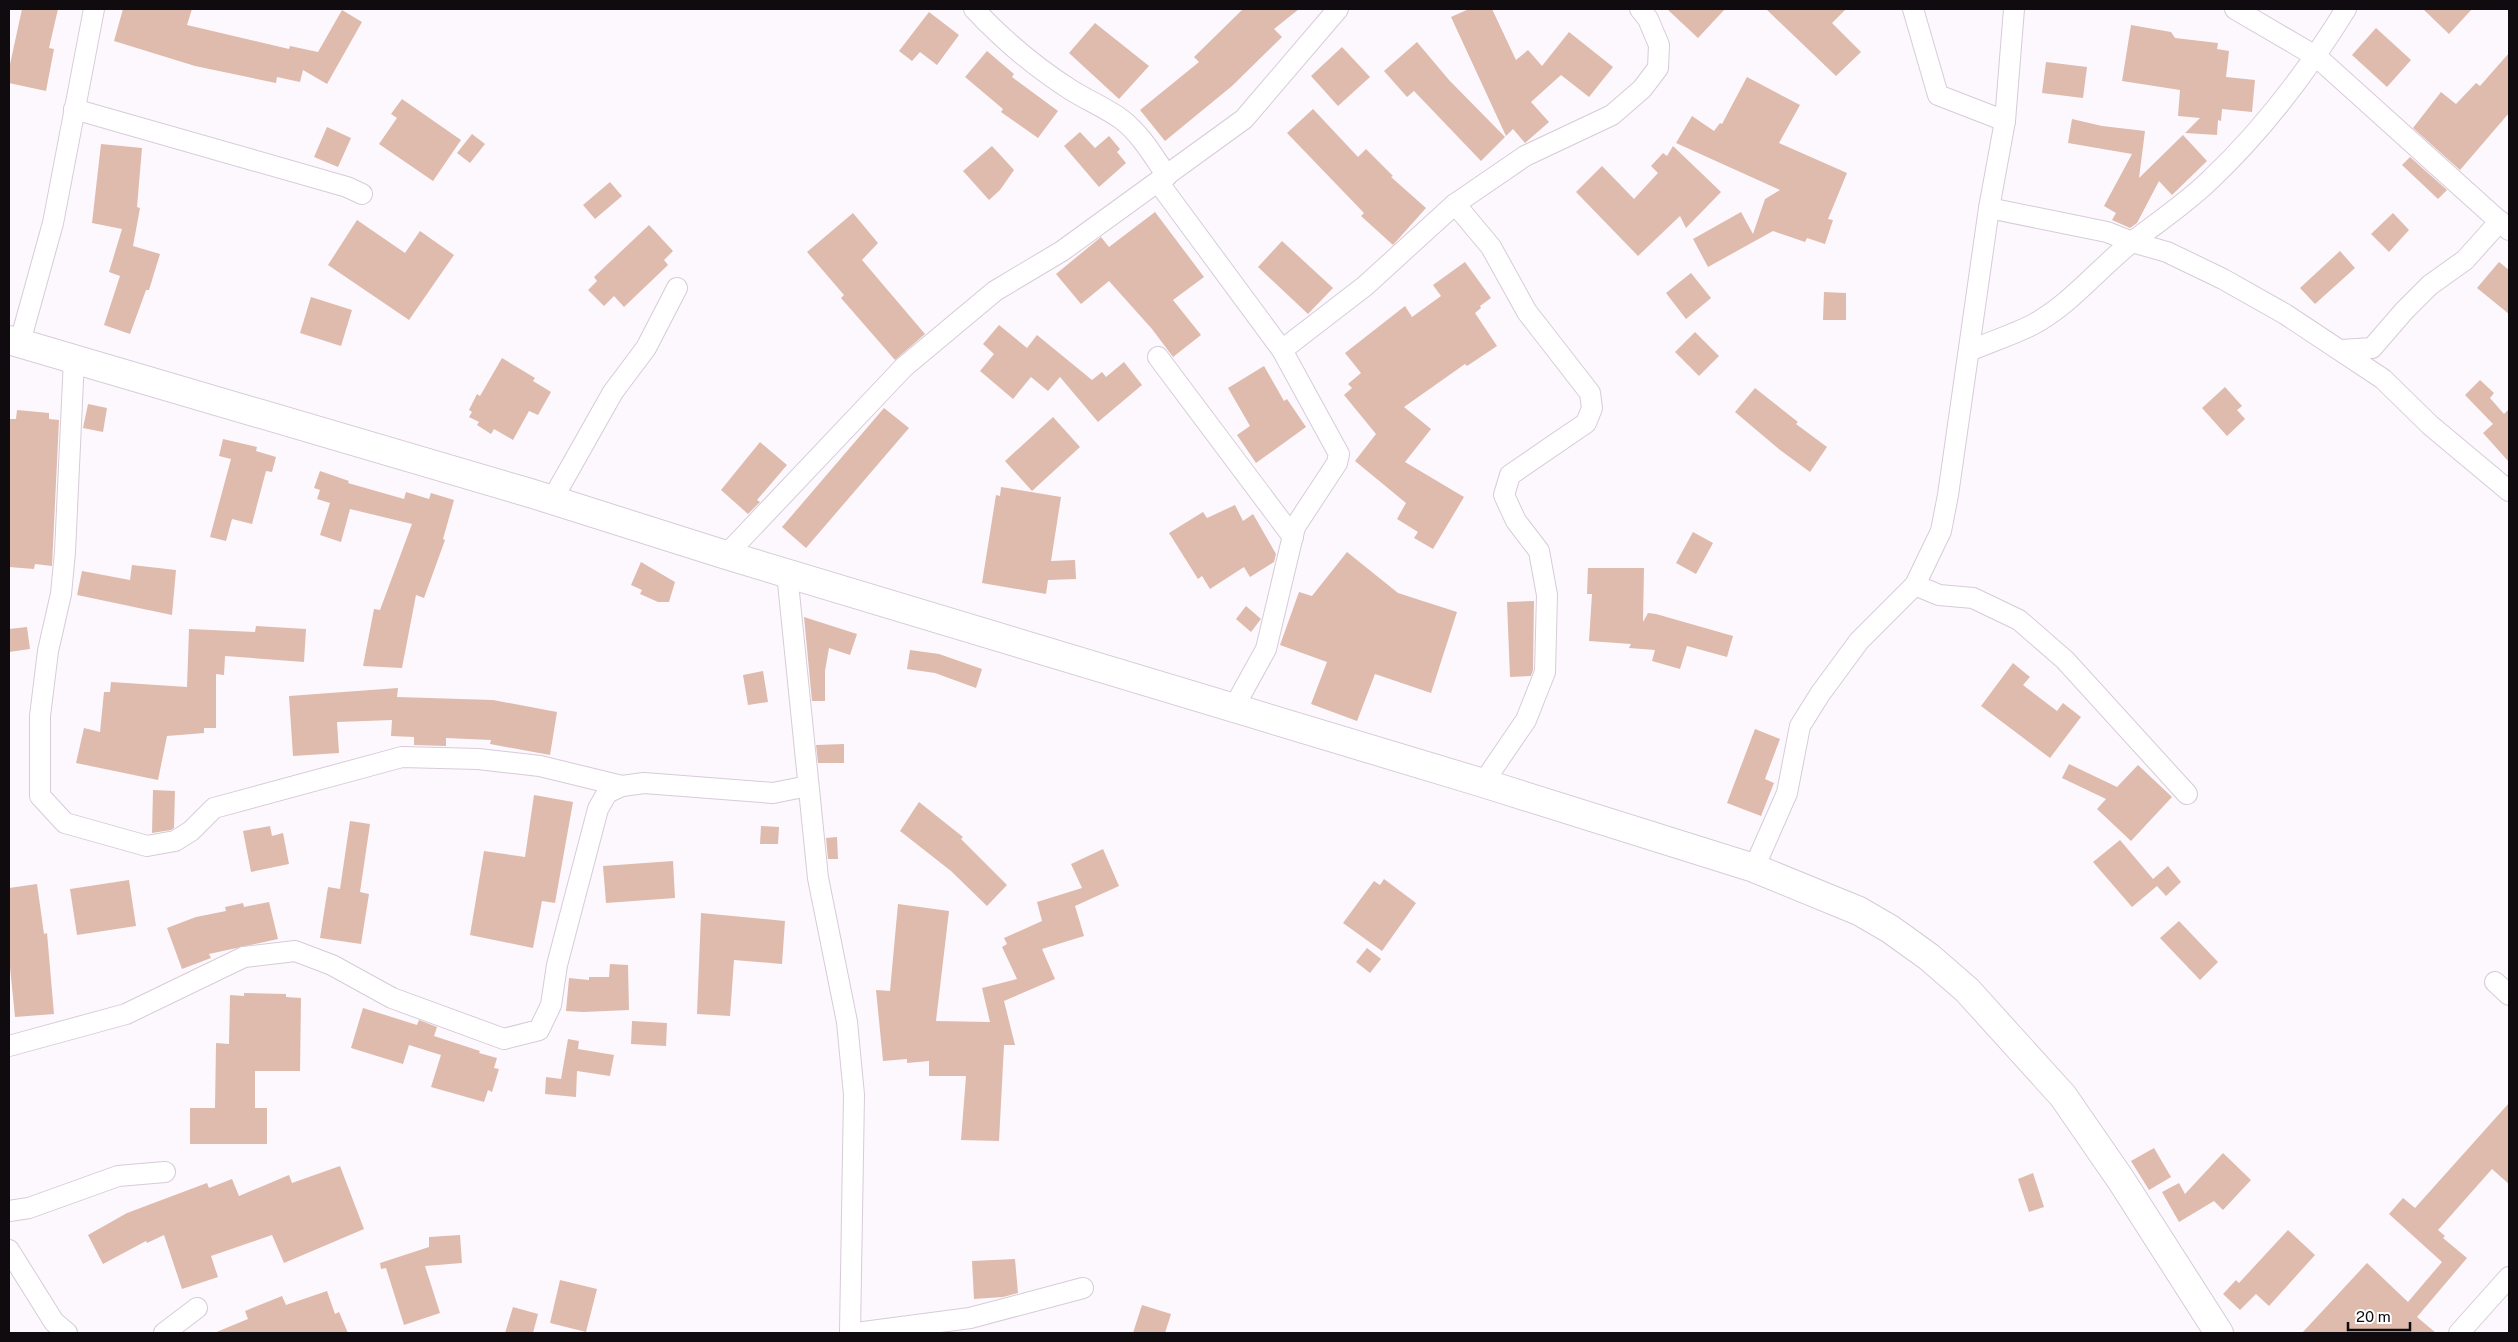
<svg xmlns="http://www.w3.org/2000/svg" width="2518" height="1342" viewBox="0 0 2518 1342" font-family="'Public Sans',sans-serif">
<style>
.building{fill:#debbad}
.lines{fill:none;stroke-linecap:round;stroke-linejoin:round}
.minor-casing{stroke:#d7cbd9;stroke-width:22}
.secondary-casing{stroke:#d7cbd9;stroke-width:30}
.minor{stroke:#fff;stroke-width:20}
.secondary{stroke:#fff;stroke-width:28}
</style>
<rect width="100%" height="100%" fill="#fdf8fd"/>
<g class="building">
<path d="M22 9H58L49 48 54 49 46 91 9 83V69Z"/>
<path d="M123 9H192L187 25 289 49 290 46 318 52 342 10 362 22 327 84 303 70 300 82 277 77 276 83 195 66 114 41Z"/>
<path d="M1243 9H1299L1274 29 1282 37 1232 86 1165 141 1140 110 1199 62 1194 57Z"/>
<path d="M1469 9H1492L1516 60 1528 50 1542 66 1569 32 1613 67 1589 97 1561 75 1531 102 1549 122 1525 143 1513 129 1506 136 1451 17Z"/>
<path d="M1667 9H1725L1698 38Z"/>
<path d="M1766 9H1846L1832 23 1861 52 1836 76Z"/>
<path d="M2423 9H2472L2449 34Z"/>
<path d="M929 12 959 35 937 65 920 52 912 61 899 51Z"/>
<path d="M1095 23 1149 66 1119 99 1069 53Z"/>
<path d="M2131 25 2171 32 2175 38 2218 43 2217 49 2229 51 2226 77 2255 80 2252 112 2222 109 2221 121 2218 120 2217 135 2185 133 2200 118 2178 116 2180 90 2122 81Z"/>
<path d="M2376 28 2411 60 2387 87 2352 55Z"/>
<path d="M1417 42 1449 80 1505 137 1481 161 1414 91 1407 97 1384 71Z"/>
<path d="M1342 47 1370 77 1338 106 1311 76Z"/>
<path d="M987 51 1014 74 1012 77 1058 111 1038 138 1001 112 1003 109 965 77Z"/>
<path d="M2509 53V113L2460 170 2413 128 2441 92 2456 104 2476 83 2480 86Z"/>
<path d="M2046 62 2087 67 2083 98 2042 93Z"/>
<path d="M1747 77 1800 105 1779 143 1847 173 1828 219 1833 220 1825 244 1807 238 1805 242 1773 231 1708 267 1693 239 1741 212 1753 234 1765 199 1780 190 1676 143 1692 116 1714 131 1720 123 1722 124Z"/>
<path d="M402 99 461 140 433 181 379 144 397 118 391 114Z"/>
<path d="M1313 109 1358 157 1366 149 1393 176 1391 177 1426 208 1393 245 1361 216 1364 213 1287 133Z"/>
<path d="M2072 119 2102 126 2145 131 2139 178 2183 135 2207 161 2172 195 2159 181 2137 223 2130 228 2112 220 2116 213 2104 206 2132 154 2068 143Z"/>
<path d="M327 127 351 138 338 167 314 157Z"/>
<path d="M1080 132 1095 148 1109 136 1120 149 1117 152 1126 163 1099 187 1064 146Z"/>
<path d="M472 134 485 144 470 163 457 153Z"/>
<path d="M101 144 142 148 137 207 140 208 133 246 160 254 149 290H146L130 334 104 325 120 276 109 272 122 229 92 223Z"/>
<path d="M992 146 1014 170 1000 190 989 200 963 171Z"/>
<path d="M1673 146 1721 192 1686 228 1680 216 1638 256 1576 192 1602 166 1634 199 1658 173 1651 166 1663 153 1667 156Z"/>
<path d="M2410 157 2447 190 2438 199 2402 165Z"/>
<path d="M610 182 622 196 595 219 583 205Z"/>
<path d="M1155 212 1204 277 1173 300 1201 335 1173 357 1152 329 1109 281 1081 304 1056 274 1101 237 1109 247Z"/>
<path d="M853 213 878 243 862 260 925 334 895 360 841 298 844 295 807 252Z"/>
<path d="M2393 213 2409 230 2389 252 2371 234Z"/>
<path d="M357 220 405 253 420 231 454 255 409 320 328 265Z"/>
<path d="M649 225 673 251 664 260 668 265 624 307 614 296 604 306 588 290 597 281 594 277Z"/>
<path d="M1282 241 1333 288 1308 314 1258 267Z"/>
<path d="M2340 251 2355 268 2315 304 2300 288Z"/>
<path d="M1465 262 1491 298 1480 306 1481 308 1475 313 1497 346 1467 366 1465 364 1404 407 1431 429 1405 462 1464 497 1433 549 1414 538 1418 532 1397 519 1406 503 1355 461 1376 434 1344 395 1352 388 1348 384 1361 373 1345 353 1405 306 1412 317 1441 296 1433 285Z"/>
<path d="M2499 262 2509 270V314L2477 288Z"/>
<path d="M1691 273 1711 298 1686 319 1666 293Z"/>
<path d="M1824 292 1846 293V320H1823Z"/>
<path d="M311 297 352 310 341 346 300 333Z"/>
<path d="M999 325 1027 348 1037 335 1092 380 1102 372 1106 377 1124 362 1142 385 1098 422 1060 377 1048 391 1031 377 1013 399 980 371 994 354 983 344Z"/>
<path d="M1695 332 1719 356 1699 376 1675 352Z"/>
<path d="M502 358 535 378 533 381 551 392 538 415 529 411 513 440 494 429 491 434 477 425 479 422 469 417 472 412 469 410 477 394 480 396Z"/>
<path d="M1264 366 1284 401 1287 399 1306 427 1256 463 1237 435 1250 426 1228 388Z"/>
<path d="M2480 380 2494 393 2490 398 2504 414 2509 409V462L2483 433 2493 424 2465 395Z"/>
<path d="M2225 387 2242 406 2237 410 2245 419 2227 436 2202 408Z"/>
<path d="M1755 388 1798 422 1796 424 1827 447 1810 472 1780 450 1735 412Z"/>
<path d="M88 404 107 408 103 432 83 428Z"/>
<path d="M884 408 909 428 806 548 782 527Z"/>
<path d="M17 410 49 413V419L59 420 52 566 35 564 34 569 9 567V419H16Z"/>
<path d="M1053 417 1080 447 1032 491 1005 461Z"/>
<path d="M223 439 257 447 256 451 276 457 272 472 266 471 252 524 232 519 226 541 210 537 231 459 219 456Z"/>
<path d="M760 442 787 465 757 500 760 502 748 514 721 490Z"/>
<path d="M320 471 349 481 348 483 404 499 406 492 429 499 431 493 454 500 443 539 445 540 424 598 416 595 402 668 363 666 374 609 380 610 412 524 350 509 341 542 320 535 330 503 317 499 320 490 314 488Z"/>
<path d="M1001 487 1061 497 1051 561 1075 560 1076 579 1048 580 1046 594 982 583 996 495 1000 496Z"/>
<path d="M1235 505 1243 521 1253 514 1276 554 1274 562 1250 577 1244 567 1210 589 1202 576 1198 579 1169 533 1203 512 1207 518Z"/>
<path d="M1693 532 1713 543 1696 574 1676 563Z"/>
<path d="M1347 552 1398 593 1457 612 1431 693 1375 674 1357 721 1311 704 1327 662 1280 645 1299 592 1312 596Z"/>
<path d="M641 562 675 582 669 602H658L640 594 642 590 631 585Z"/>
<path d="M132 565 176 570 172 615 77 595 82 571 130 580Z"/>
<path d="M1588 568H1644L1643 622 1648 613 1656 614 1733 636 1727 657 1687 646 1680 669 1652 661 1655 650 1629 648 1631 644 1589 641 1592 594H1587Z"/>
<path d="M1534 601 1533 670 1531 676 1510 677 1507 602Z"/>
<path d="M1246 606 1261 619 1251 632 1236 619Z"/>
<path d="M804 617 857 634 850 655 829 648 825 671V701H812Z"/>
<path d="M256 626 306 629 304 662 225 656 224 675 216 674V728H204V733L167 736 158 780 76 763 84 728 100 732 104 692H110L111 682 187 687 189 629 255 632Z"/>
<path d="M27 627 30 649 9 652V629Z"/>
<path d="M910 650 939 654 982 669 976 688 935 673 907 669Z"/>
<path d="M2013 663 2030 677 2023 685 2057 711 2063 703 2081 717 2050 758 1981 706Z"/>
<path d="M763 671 768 702 748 705 743 675Z"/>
<path d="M398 688 397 697 493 700 557 712 550 755 490 744 491 740 446 738V746L414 745V737L391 736 392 720 337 722 339 753 293 756 289 696Z"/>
<path d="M1755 729 1780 739 1765 779 1774 783 1761 816 1727 803Z"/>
<path d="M844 744V763H818L816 745Z"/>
<path d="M2069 764 2117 787 2138 765 2172 797 2131 841 2097 809 2106 799 2062 778Z"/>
<path d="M153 790 175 791 174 828 171 830 152 833Z"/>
<path d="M534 795 573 802 555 903 542 901 533 948 470 935 484 851 525 857Z"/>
<path d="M919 802 963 837 961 839 1007 885 987 906 951 871 900 831Z"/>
<path d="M350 821 370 824 360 892 369 894 361 944 320 938 328 887 340 889Z"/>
<path d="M270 826 272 836 283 833 289 864 251 872 243 831Z"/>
<path d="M761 826 779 827 778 844H760Z"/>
<path d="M837 837 838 859H828L826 838Z"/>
<path d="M2120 840 2153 879 2168 866 2181 882 2166 896 2157 886 2132 907 2093 862Z"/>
<path d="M1103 849 1119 886 1075 906 1084 936 1042 949 1055 979 1004 1001 1015 1045H1004L999 1141 961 1140 966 1076H929V1061L907 1063V1059L883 1061 876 990 890 991 898 904 949 911 936 1021 990 1022 982 988 1017 979 1002 947 1007 944 1004 938 1042 921 1037 902 1082 888 1071 864Z"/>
<path d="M673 861 675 898 606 903 603 866Z"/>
<path d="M1384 879 1416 903 1382 951 1343 923 1374 881 1380 885Z"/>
<path d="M129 880 136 926 77 935 70 889Z"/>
<path d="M37 884 44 934 47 933 54 1014 15 1017 9 957V888Z"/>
<path d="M269 902 278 939 209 954 211 958 182 969 167 928 196 917 226 911 225 907 243 903 244 907Z"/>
<path d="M701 913 785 921 782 964 734 960 730 1016 697 1014Z"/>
<path d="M2179 921 2218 962 2200 980 2160 938Z"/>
<path d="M1367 948 1381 959 1370 973 1356 962Z"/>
<path d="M610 964 628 965 629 1010 583 1012 566 1011 569 978 589 980V977H609Z"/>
<path d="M244 993 286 994V997L301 998 300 1071H255V1108H267V1144H190V1108H215L216 1043 229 1044 230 995 244 996Z"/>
<path d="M363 1008 417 1025 419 1020 437 1027 434 1036 480 1051 479 1053 497 1058 494 1068 499 1069 492 1092 488 1090 484 1102 431 1087 441 1055 409 1045 403 1064 351 1048Z"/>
<path d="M632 1021 667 1023 666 1046 631 1044Z"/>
<path d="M568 1039 579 1041 578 1049 614 1055 610 1076 577 1071 576 1097 545 1094 546 1077 561 1079Z"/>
<path d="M2509 1103V1184L2492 1169 2438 1230 2445 1236 2443 1238 2467 1258 2417 1317 2436 1333H2302L2367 1263 2408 1302 2442 1262 2389 1214 2403 1198 2415 1208Z"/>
<path d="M2154 1148 2171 1177 2149 1190 2131 1161Z"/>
<path d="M2223 1153 2251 1180 2223 1210 2214 1201 2179 1222 2162 1192 2179 1183 2185 1194Z"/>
<path d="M340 1166 364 1229 284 1263 272 1235 211 1256 218 1277 182 1289 164 1235 147 1243 146 1241 103 1264 88 1235 127 1213 207 1183 209 1188 232 1179 239 1196 289 1175 292 1183Z"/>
<path d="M2033 1173 2044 1207 2029 1212 2018 1179Z"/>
<path d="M2288 1230 2315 1255 2269 1306 2256 1294 2240 1310 2223 1294 2236 1280 2239 1283Z"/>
<path d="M460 1235 462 1263 425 1266 440 1313 404 1325 386 1268 381 1269 380 1263 429 1247V1237Z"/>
<path d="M1015 1259 1018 1293 1003 1297 974 1299 972 1261Z"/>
<path d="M560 1280 597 1289 586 1332 550 1323Z"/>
<path d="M327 1291 335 1314 339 1312 348 1333H214L248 1319 245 1311 282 1296 286 1305Z"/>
<path d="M1142 1305 1171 1314 1165 1333H1133Z"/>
<path d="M513 1307 538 1314 533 1333H505Z"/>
</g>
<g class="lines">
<defs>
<g id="minor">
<path d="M974 9C1003 40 1035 67 1071 90 1087 100 1106 108 1121 119 1140 133 1154 157 1167 176"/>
<path d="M1913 9 1938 95 2005 121"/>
<path d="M2235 9 2317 57 2509 230"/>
<path d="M74 109 347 187 362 194"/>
<path d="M1158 182 1282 350 1339 454 1337 463 1295 527 1266 649 1234 707"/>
<path d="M1455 204 1491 247 1527 312 1590 393 1592 408 1586 423 1510 475 1504 495 1516 521 1539 551 1547 595 1545 672 1526 720 1483 783"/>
<path d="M1989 208 2107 232 2132 242 2167 252 2223 279 2285 314 2383 379 2430 425 2509 491"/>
<path d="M20 342 53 223 94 9"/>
<path d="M1282 350 1365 286 1455 204 1525 156 1612 115 1642 89 1658 68 1659 45 1648 19 1640 9"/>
<path d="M2341 350 2372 348 2404 311 2430 285 2465 260 2500 221"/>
<path d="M1969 351C1990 342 2012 335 2032 325 2069 306 2100 267 2132 242 2158 222 2185 204 2209 181 2263 130 2307 72 2346 9"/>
<path d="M1158 357 1293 537"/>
<path d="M74 359 65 552 61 594 48 651 40 716V796L65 823 147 846 175 841 191 831 214 808 402 757 478 759 540 766 622 786"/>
<path d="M552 500 613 392 646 348 677 288"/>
<path d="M726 555 904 367 995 291 1062 251 1244 119 1338 9"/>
<path d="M787 573 818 878 847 1022 854 1095 850 1333"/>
<path d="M1915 585 1939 595 1973 598 2019 620 2065 660 2187 794"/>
<path d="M1754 868 1787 793 1800 726 1820 694 1859 641 1915 585 1941 531 1948 495 1989 208 2005 121 2014 9"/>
<path d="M2495 982 2509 995"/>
<path d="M9 1046 126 1014 244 957 295 951 332 965 392 998 504 1039 539 1030 551 1005 557 965 598 809 607 793 622 786 644 783 773 793 808 786"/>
<path d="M9 1211 29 1208 118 1176 165 1172"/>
<path d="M9 1250 54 1322 67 1333"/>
<path d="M164 1333 197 1308"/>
<path d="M856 1333 970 1318 1083 1288"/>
<path d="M2459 1333 2509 1277"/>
</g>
<path id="secondary" d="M9 340 530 493 726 555 1483 783 1754 868 1859 911 1890 929 1929 957 1967 990 2063 1096 2121 1180 2219 1333"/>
</defs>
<use href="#minor" class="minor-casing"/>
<use href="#secondary" class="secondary-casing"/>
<use href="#minor" class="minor"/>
<use href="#secondary" class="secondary"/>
</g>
<rect width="2518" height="1342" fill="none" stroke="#0f0b0f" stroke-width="20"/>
<path d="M2348 1322v8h62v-8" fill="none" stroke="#0f0b0f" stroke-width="2.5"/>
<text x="2356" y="1322" font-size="15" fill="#0f0b0f" stroke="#ffffff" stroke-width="4" paint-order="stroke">20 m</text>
</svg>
